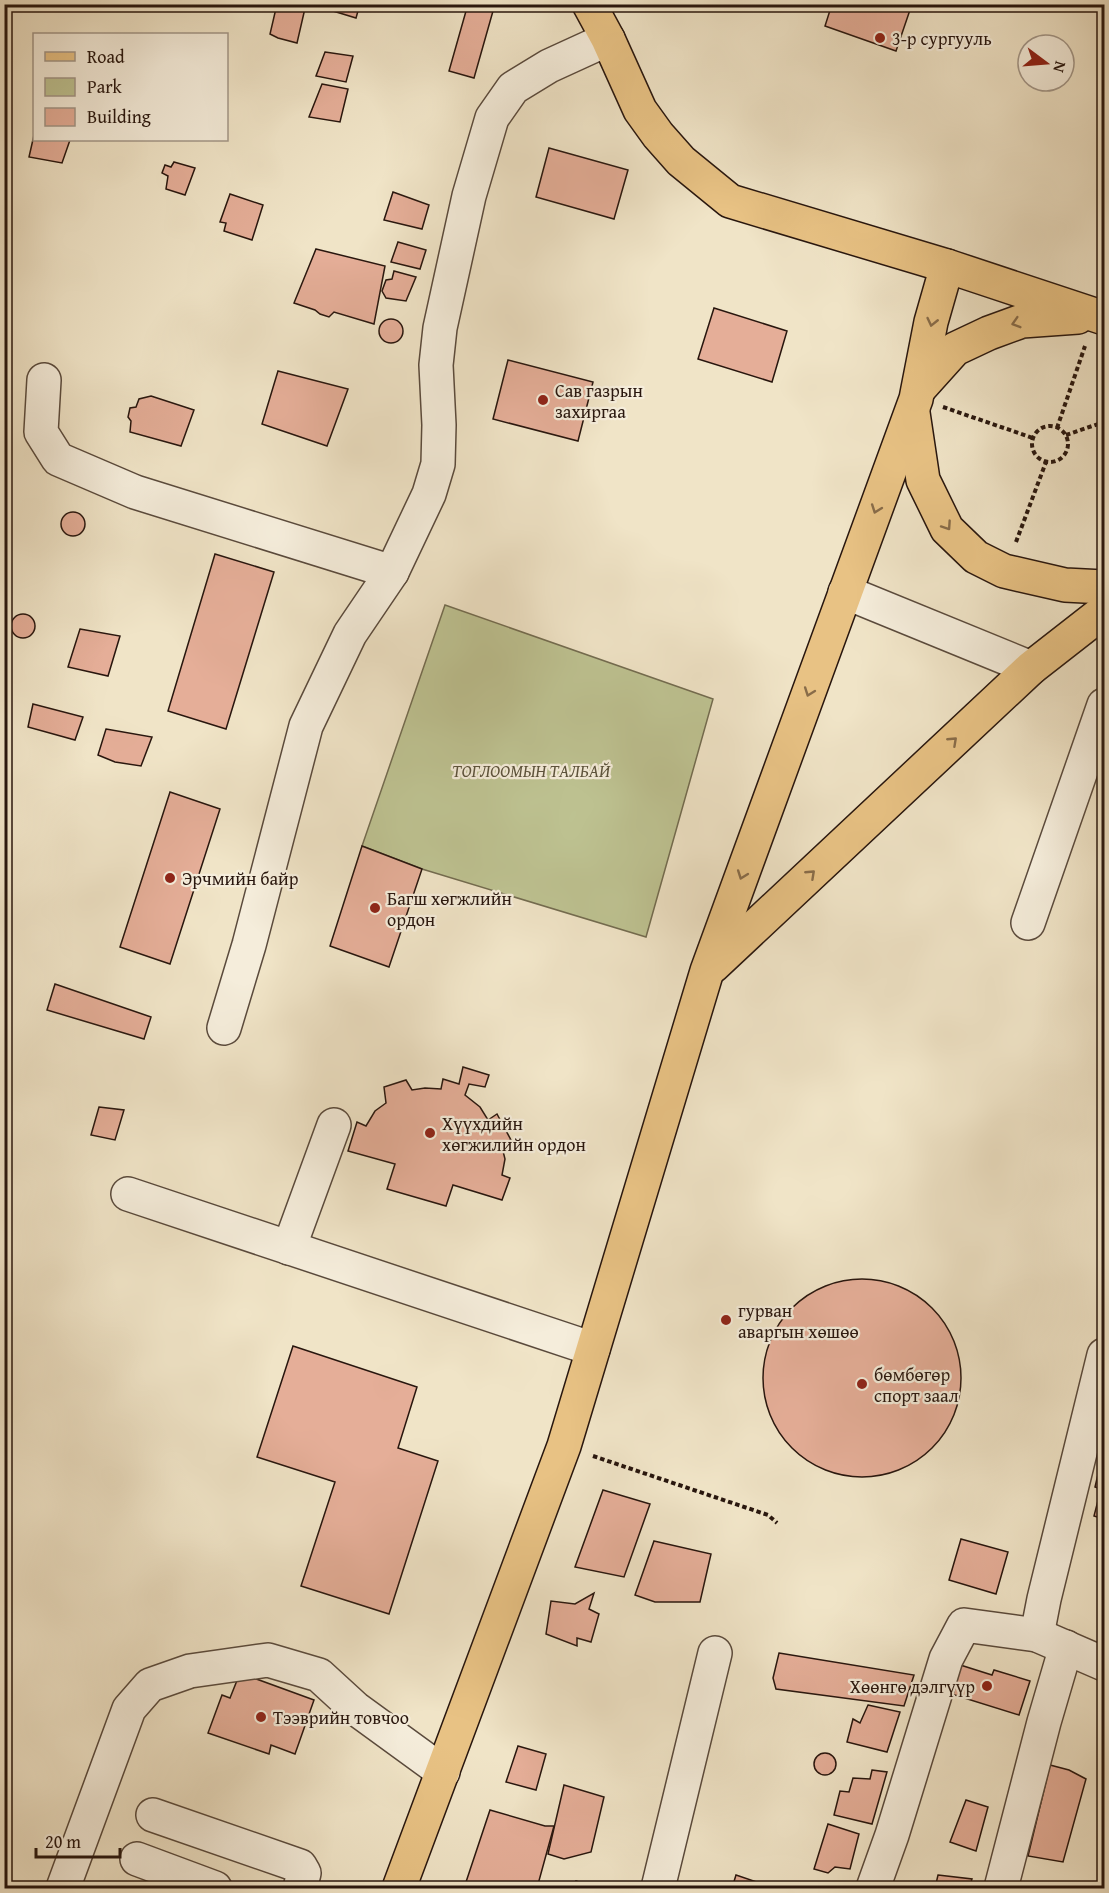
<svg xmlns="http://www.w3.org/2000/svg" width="1109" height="1893" viewBox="0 0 1109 1893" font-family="'Gentium Book Plus',serif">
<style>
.green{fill:#bec392;stroke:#736c50;stroke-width:1.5}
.building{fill:#e5ae98;stroke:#28160e;stroke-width:1.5}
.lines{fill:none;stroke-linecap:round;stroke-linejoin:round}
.minor-casing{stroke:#5a4a3c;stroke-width:36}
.major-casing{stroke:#28160e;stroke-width:36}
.highway-casing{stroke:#28160e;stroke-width:36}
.path{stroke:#28160e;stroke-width:4;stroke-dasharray:4.5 3;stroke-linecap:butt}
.minor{stroke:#f5eddb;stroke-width:33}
.major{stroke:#e8c284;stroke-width:33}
.highway{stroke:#e8c284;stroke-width:33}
.oneway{stroke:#886c49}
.poi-dot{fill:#8f2418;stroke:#f5eddb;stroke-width:2}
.labels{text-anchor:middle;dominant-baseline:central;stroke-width:4.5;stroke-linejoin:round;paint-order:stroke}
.poi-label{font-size:18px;fill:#28160e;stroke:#f5eddb;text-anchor:start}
.park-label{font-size:18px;font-style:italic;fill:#5c533c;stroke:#f5eddb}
</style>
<rect width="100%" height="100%" fill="#f0e4c7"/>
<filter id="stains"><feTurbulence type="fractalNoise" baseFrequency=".00333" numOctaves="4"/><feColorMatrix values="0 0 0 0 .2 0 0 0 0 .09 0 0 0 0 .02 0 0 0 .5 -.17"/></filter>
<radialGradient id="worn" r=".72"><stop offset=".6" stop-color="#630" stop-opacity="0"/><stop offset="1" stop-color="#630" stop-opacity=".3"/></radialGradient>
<path class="green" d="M445 605 713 699 646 937 422 869 362 846Z"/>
<g class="building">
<path d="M277 4H306L297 43 278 38 270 34Z"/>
<path d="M310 4H360L356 18Z"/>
<path d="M468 4H495L474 78 449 71Z"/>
<path d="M832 4H912L896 51 825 26Z"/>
<path d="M325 52 353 56 346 82 316 76Z"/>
<path d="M322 84 348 89 340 122 309 117Z"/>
<path d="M34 135V140H70L62 163 29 157Z"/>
<path d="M549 148 628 170 614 219 536 197Z"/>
<path d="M174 162 195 168 185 195 166 189 168 176 162 173 165 165 171 167Z"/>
<path d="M393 192 429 205 422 229 384 220Z"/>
<path d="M230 194 263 205 252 240 224 231 226 223 220 222Z"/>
<path d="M398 242 426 250 420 269 391 262Z"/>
<path d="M316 249 385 266 374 324 334 312 329 317 320 314 315 310 294 303Z"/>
<path d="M394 271 416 277 406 301 386 298 382 291 386 280 392 279Z"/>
<path d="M714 308 787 331 772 382 698 359Z"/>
<circle cx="391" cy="331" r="12"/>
<path d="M508 360 593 382 578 441 493 419Z"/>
<path d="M278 371 348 389 327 446 262 424Z"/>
<path d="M151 396 194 410 181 446 130 432 131 421 128 417 130 408 136 407 139 399Z"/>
<circle cx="73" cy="524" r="12"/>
<path d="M215 554 274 572 226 729 168 711Z"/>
<circle cx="23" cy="626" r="12"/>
<path d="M80 629 120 636 108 676 68 667Z"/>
<path d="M33 704 83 717 75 740 28 727Z"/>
<path d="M106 729 152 737 141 766 115 762 98 755Z"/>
<path d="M170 792 220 809 170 964 120 947Z"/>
<path d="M362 846 422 869 389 967 330 946Z"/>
<path d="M55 984 151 1017 144 1039 47 1010Z"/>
<path d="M463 1067 489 1075 485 1087 469 1084 465 1095 480 1107 488 1120 497 1114 511 1140 501 1143 505 1159 502 1175 510 1178 502 1200 453 1185 446 1206 387 1189 395 1164 348 1151 357 1122 366 1126 375 1111 386 1103 384 1087 406 1080 412 1090 425 1088 441 1089 443 1079 459 1084Z"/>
<path d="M99 1107 124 1110 115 1140 91 1135Z"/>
<circle cx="862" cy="1378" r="99"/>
<path d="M293 1346 417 1387 398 1448 438 1461 389 1614 301 1586 335 1482 257 1457Z"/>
<path d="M1104 1449V1519L1094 1516 1101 1489 1095 1487Z"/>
<path d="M603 1490 650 1504 624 1577 575 1567Z"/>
<path d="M961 1539 1008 1552 996 1594 949 1580Z"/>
<path d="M654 1541 711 1554 700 1602H655L635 1595Z"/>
<path d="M594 1593 589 1609 599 1614 591 1642 577 1638V1646L546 1634 551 1601 575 1604Z"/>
<path d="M779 1653 914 1675 904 1706 776 1689 773 1678Z"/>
<path d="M954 1663 992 1675 994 1670 1030 1681 1019 1715 945 1692Z"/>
<path d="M240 1673 314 1700 295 1754 271 1745 269 1754 208 1733 222 1695 230 1698Z"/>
<path d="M868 1705 900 1712 887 1752 847 1742 853 1719 860 1723Z"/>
<path d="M518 1746 546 1754 536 1790 506 1782Z"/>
<circle cx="825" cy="1764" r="11"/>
<path d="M1050 1765 1069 1770 1086 1779 1063 1862 1028 1856Z"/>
<path d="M872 1770 887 1772 872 1824 834 1815 840 1791 849 1792 853 1778 870 1779Z"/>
<path d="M564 1785 604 1797 591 1852 564 1859 548 1854Z"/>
<path d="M966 1800 988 1807 976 1851 950 1842Z"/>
<path d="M490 1810 545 1826H554L537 1888H464Z"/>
<path d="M828 1824 859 1834 850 1869 835 1867 828 1873 814 1869Z"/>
<path d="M736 1875 774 1888H732Z"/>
<path d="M938 1875 972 1879 969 1888H935Z"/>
<path d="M576 1881 597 1888H573Z"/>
</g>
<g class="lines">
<defs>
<g id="minor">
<path d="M44 380 41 432 58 459 135 492 392 572"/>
<path d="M845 592 1031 668"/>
<path d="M1028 923 1104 705"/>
<path d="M224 1028 249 945 306 726 350 634 392 572 429 494 438 464 439 425 436 365 440 328 469 196 492 118 513 88 549 66 608 39"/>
<path d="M128 1194 593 1349"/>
<path d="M289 1248 334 1125"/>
<path d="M1037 1635 1044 1599 1104 1355"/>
<path d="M153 1815 300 1866 304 1873 300 1888"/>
<path d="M137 1859 215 1888"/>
<path d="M63 1888 129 1709 150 1685 190 1671 268 1660 319 1675 355 1708 443 1772"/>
<path d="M658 1888 715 1653"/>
<path d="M873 1888 892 1835 946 1659 964 1625 1037 1635 1104 1664"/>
<path d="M1001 1888 1044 1722 1066 1647"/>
</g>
<path id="major" d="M589 4 608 39 640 110 658 135 681 161 730 201 947 266"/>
<g id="highway">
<path d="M919 389 955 349 989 333 1022 321 1078 317"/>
<path d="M913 413 923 480 947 529 976 557 1004 571 1065 585 1104 587"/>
<path d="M713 966 1031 668 1104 611"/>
<path d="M399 1888 564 1446 707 971 916 399 931 322 947 266 1104 318"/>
</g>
</defs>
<use href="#minor" class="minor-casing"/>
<use href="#major" class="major-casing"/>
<use href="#highway" class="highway-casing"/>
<g class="path">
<path d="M943 407 1033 438"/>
<circle cx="1050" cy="444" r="18"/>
<path d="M1057 428 1085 346"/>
<path d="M1066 435 1104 422"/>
<path d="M1016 542 1046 462"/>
<path d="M593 1456 768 1515 777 1523"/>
</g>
<use href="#minor" class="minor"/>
<use href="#major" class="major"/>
<use href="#highway" class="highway"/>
</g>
<defs><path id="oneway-chevron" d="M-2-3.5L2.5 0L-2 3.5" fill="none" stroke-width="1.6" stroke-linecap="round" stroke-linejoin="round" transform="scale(1.5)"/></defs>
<g class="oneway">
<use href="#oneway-chevron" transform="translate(932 322) rotate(103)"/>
<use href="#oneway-chevron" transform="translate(1016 323) rotate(163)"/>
<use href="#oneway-chevron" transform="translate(876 509) rotate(110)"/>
<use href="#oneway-chevron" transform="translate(947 526) rotate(56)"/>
<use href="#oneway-chevron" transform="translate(809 692) rotate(110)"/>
<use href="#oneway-chevron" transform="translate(953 741) rotate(-43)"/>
<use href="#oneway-chevron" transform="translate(811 874) rotate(-43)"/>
<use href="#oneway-chevron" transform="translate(742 875) rotate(110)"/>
</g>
<g class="poi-dot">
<circle cx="880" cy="38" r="6"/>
<circle cx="543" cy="400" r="6"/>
<circle cx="170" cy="878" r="6"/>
<circle cx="375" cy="908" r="6"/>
<circle cx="430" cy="1133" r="6"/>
<circle cx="726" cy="1320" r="6"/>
<circle cx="862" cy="1384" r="6"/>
<circle cx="987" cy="1686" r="6"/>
<circle cx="261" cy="1717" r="6"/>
</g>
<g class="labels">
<g class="poi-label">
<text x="892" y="38">3-р сургууль</text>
<text x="555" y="390">Сав газрын<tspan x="555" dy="21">захиргаа</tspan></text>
<text x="182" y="878">Эрчмийн байр</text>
<text x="387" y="898">Багш хөгжлийн<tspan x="387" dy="21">ордон</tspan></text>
<text x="442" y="1123">Хүүхдийн<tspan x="442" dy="21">хөгжилийн ордон</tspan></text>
<text x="738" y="1310">гурван<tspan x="738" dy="21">аваргын хөшөө</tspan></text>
<text x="874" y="1374">бөмбөгөр<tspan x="874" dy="21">спорт заал</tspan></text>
<text x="975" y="1686" text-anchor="end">Хөөнгө дэлгүүр</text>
<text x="273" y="1717">Тээврийн товчоо</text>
</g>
<g class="park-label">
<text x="531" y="770">ТОГЛООМЫН ТАЛБАЙ</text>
</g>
</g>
<rect width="1109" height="1893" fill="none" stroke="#f0e4c7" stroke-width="24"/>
<rect x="6" y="6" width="1097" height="1881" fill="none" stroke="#28160e" stroke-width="3"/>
<rect x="12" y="12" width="1085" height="1869" fill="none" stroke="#28160e" stroke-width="1.5"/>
<rect x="33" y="33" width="195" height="108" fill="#f5eddb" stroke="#a39789" stroke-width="1.5"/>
<rect x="45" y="52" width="30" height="9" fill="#e8c284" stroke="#a39789" stroke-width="1.5"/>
<text x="87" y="63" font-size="18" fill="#28160e">Road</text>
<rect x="45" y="78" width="30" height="18" fill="#bec392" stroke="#a39789" stroke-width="1.5"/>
<text x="87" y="93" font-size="18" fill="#28160e">Park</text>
<rect x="45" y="108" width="30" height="18" fill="#e5ae98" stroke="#a39789" stroke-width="1.5"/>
<text x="87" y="123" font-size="18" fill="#28160e">Building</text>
<g transform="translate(1046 63) rotate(106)"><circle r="28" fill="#f5eddb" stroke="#a39789" stroke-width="1.5"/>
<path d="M0-4.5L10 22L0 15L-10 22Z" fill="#8f2418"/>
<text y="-9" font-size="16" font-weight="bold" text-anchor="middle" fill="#28160e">N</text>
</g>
<path d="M36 1848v9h84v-9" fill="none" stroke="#28160e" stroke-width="3"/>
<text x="45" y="1848" font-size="18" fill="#28160e" stroke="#f5eddb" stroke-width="4.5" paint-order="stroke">20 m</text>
<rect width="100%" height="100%" filter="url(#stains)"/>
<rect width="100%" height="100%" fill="url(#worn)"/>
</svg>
